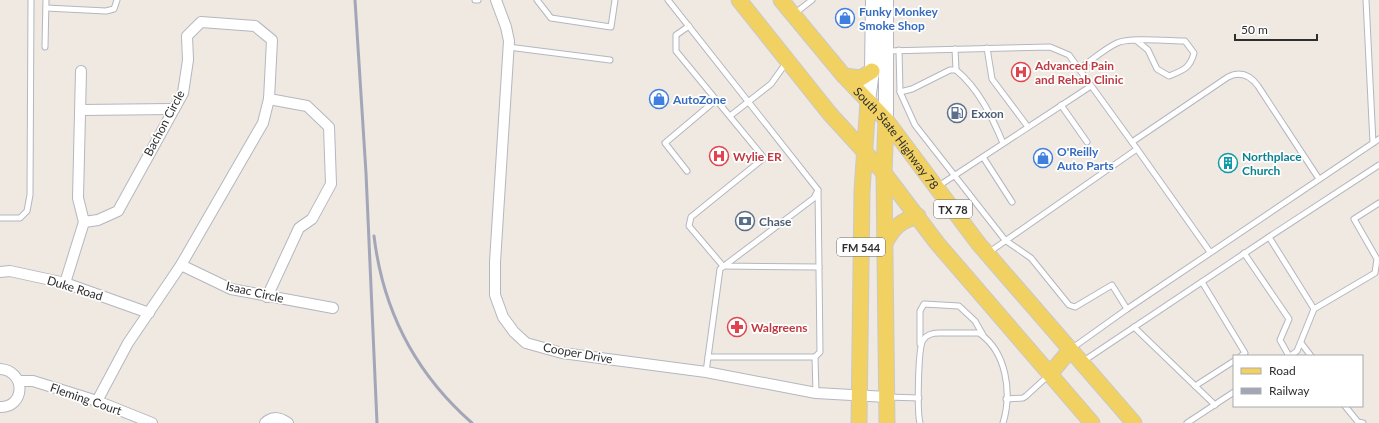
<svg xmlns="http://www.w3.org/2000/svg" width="1379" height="423" viewBox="0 0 1379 423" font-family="Lato,sans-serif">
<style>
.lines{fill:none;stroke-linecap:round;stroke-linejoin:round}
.lane-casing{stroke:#b4b7c1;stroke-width:7}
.street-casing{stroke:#b4b7c1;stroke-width:12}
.secondary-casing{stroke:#b4b7c1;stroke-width:16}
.primary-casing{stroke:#c9c9c9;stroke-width:17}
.lane{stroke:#fff;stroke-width:5}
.street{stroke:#fff;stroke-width:10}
.secondary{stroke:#fff;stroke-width:14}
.primary{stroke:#f2d163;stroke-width:15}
.rail{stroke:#a3a6b8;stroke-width:3}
.labels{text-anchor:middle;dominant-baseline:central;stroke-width:3.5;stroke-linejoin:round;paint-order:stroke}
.shield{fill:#fff;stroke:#6d6d6d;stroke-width:1}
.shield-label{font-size:11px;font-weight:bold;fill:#2e2e2e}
.shop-label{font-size:12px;font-weight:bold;fill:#366cbe;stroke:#fff;text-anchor:start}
.health-label{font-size:12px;font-weight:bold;fill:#be3a42;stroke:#fff;text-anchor:start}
.service-label{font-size:12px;font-weight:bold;fill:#4e5e75;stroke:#fff;text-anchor:start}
.street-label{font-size:12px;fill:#2e2e2e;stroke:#fff}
.culture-label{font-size:12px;font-weight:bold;fill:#0d838f;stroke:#fff;text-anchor:start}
</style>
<rect width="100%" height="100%" fill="#efe9e1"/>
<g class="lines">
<defs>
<g id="lane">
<path d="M475 0H478"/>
<path d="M537 0 551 18 611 27 615 0"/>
<path d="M668 0 818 190 814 198 720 269 706 372"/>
<path d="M1366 0 1373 143"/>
<path d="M46 8 106 11 114 9 117 0"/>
<path d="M794 14 812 0"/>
<path d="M689 26 676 35V51L764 158 691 217 689 226 723 266 819 267"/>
<path d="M45 47 46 0"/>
<path d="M508 47 610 60"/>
<path d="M987 48 992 79 1028 127"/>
<path d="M955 49 956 70"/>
<path d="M899 50 900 92 915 125 1005 240 1031 258 1069 305 1075 307 1112 285 1127 309"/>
<path d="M887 51 1050 47 1069 55 1137 149 988 253"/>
<path d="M1079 69C1091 61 1104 49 1117 43 1130 37 1170 41 1185 41L1194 53C1190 68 1184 70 1169 76L1157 69 1148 50 1137 41"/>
<path d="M900 92 912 89 950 70H956C979 89 992 117 1003 143"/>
<path d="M1061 105 1087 142"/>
<path d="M730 116 771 84 786 63"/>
<path d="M1132 142 1228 77C1240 71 1250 75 1258 86L1319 179"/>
<path d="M1137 149 1210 252"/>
<path d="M983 157 1012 202"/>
<path d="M687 171 665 143 716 100"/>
<path d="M937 187 1091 86"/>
<path d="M0 218H20L27 211 30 195 31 0"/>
<path d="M1269 237 1379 165"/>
<path d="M1244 253 1289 319 1280 340 1289 356"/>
<path d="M1202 282 1245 353 1241 356"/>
<path d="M1314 309 1375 273 1377 259 1354 219 1379 203"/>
<path d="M1134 327 1215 405"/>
<path d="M1301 343 1311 356"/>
<path d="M920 344V311L924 304 959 306 975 321 983 335"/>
<path d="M1071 349 1127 309 1379 139"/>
<path d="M708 357H815L820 352 818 190"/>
<path d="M815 357 816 393"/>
<path d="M1082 362 1269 237 1314 309 1297 351 1290 356"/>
<path d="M1195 386 1234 361"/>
<path d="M888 397 919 398"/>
<path d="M1006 399 1023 398 1026 396 1049 375"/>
<path d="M1345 406 1358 422 1363 423"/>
<path d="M920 423C917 412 918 348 923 340 927 334 933 333 939 333H979C1007 352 1012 393 1003 423"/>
<path d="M1187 423 1234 392"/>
</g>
<g id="street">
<path d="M496 0 506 27 509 41 495 262V295L503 317 514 332 526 343 562 353 706 372 816 393 887 397"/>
<path d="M81 71 78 198 84 222"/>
<path d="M81 110 172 109"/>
<path d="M84 222 98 220 118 211 183 93 188 60 187 36 201 22 255 26 272 40 269 99 307 106 329 127 331 184 312 219 299 228 267 297"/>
<path d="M181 265 231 289 333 308"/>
<path d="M0 272 10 271 65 283 149 313"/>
<path d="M65 283 84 222"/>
<path d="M0 369C27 371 25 408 0 407"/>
<path d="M19 381H33L97 401 152 423"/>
<path d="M97 401 128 343 181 265 263 123 269 99"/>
<path d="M265 423C272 416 280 417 288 423"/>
</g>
<g id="secondary">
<path d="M886 0V120"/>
<path d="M868 101 872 71 873 0"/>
</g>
<g id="primary">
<path d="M739 0 830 114 884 173 937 243 1092 423"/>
<path id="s1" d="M781 0 844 76 886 120 978 243 1134 423"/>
<path d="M844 76 861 78 872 71"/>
<path d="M886 120 884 173 887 423"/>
<path d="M885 243C894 227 900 221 918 216"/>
<path d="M1050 374 1070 350"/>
<path d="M859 423 862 191 868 101"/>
</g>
</defs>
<use href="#lane" class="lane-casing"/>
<use href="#street" class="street-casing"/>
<use href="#secondary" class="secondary-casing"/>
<use href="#primary" class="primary-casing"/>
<use href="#lane" class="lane"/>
<use href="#street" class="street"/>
<use href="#secondary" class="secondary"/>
<use href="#primary" class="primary"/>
<g class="rail">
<path d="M355 0 366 173 377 423"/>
<path d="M374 236C383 311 415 373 472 423"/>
</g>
</g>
<defs>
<symbol id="shop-ring" viewBox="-11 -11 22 22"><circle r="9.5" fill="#fff" stroke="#3f7fe0" stroke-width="1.5"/><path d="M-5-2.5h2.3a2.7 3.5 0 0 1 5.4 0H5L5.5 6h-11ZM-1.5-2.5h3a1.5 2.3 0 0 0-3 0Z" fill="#3f7fe0"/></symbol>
<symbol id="hospital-ring" viewBox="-11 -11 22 22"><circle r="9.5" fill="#fff" stroke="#e0444e" stroke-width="1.5"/><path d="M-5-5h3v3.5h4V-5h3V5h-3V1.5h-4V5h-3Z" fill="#e0444e"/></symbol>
<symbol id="fuel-ring" viewBox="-11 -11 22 22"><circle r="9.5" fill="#fff" stroke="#5c6f8a" stroke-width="1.5"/><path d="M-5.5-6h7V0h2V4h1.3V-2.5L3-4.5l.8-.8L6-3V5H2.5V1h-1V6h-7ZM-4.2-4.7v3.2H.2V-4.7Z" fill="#5c6f8a"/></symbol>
<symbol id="building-ring" viewBox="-11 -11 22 22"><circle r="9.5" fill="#fff" stroke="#0f9aa8" stroke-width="1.5"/><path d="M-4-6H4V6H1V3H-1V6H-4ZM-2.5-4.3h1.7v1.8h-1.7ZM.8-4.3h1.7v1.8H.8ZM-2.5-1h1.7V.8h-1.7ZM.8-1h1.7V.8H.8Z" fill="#0f9aa8"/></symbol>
<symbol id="bank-ring" viewBox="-11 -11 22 22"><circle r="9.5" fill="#fff" stroke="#5c6f8a" stroke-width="1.5"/><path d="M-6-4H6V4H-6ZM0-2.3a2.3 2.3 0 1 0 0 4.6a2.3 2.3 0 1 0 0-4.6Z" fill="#5c6f8a"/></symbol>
<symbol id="pharmacy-ring" viewBox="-11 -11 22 22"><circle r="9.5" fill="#fff" stroke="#e0444e" stroke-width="1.5"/><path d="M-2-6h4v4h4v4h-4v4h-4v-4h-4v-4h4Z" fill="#e0444e"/></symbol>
</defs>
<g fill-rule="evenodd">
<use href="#shop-ring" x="834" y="7" width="22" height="22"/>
<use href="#hospital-ring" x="1010" y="61" width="22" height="22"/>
<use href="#shop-ring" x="648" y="88" width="22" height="22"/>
<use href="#fuel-ring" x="946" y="102" width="22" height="22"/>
<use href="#hospital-ring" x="708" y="145" width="22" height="22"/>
<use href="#shop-ring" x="1032" y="147" width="22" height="22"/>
<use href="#building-ring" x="1217" y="152" width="22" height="22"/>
<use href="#bank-ring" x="734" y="210" width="22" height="22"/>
<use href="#pharmacy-ring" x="726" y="316" width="22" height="22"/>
</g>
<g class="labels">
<g class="shield">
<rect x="934" y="200" width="38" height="18" rx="3"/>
<rect x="837" y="238" width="48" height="18" rx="3"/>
</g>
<g class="shield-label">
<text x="953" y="209">TX 78</text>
<text x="861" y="247">FM 544</text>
</g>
<g class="shop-label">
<text x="859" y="11">Funky Monkey<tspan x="859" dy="14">Smoke Shop</tspan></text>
<text x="673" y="99">AutoZone</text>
<text x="1057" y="151">O'Reilly<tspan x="1057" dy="14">Auto Parts</tspan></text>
</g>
<g class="health-label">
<text x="1035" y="65">Advanced Pain<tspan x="1035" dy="14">and Rehab Clinic</tspan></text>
<text x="733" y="156">Wylie ER</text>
<text x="751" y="327">Walgreens</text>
</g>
<g class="service-label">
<text x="971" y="113">Exxon</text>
<text x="759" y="221">Chase</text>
</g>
<g class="street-label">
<text transform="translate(164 123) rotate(-62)">Bachon Circle</text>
<text stroke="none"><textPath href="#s1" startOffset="180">South State Highway 78</textPath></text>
<text transform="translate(75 288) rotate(17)">Duke Road</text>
<text transform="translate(255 292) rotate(13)">Isaac Circle</text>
<text transform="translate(578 353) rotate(10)">Cooper Drive</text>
<text transform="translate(86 399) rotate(19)">Fleming Court</text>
</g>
<g class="culture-label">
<text x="1242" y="156">Northplace<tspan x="1242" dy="14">Church</tspan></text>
</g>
</g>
<rect x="1233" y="355" width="130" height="52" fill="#ffffff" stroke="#ababab"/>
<rect x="1241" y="368" width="20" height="6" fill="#f2d163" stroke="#ababab"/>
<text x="1269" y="375" font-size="12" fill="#2e2e2e">Road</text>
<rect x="1241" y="388" width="20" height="6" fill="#a3a6b8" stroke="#ababab"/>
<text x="1269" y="395" font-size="12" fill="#2e2e2e">Railway</text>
<path d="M1235 34v6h82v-6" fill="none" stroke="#2e2e2e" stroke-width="2"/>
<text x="1241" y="34" font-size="12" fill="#2e2e2e" stroke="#ffffff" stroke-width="3" paint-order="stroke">50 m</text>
</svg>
